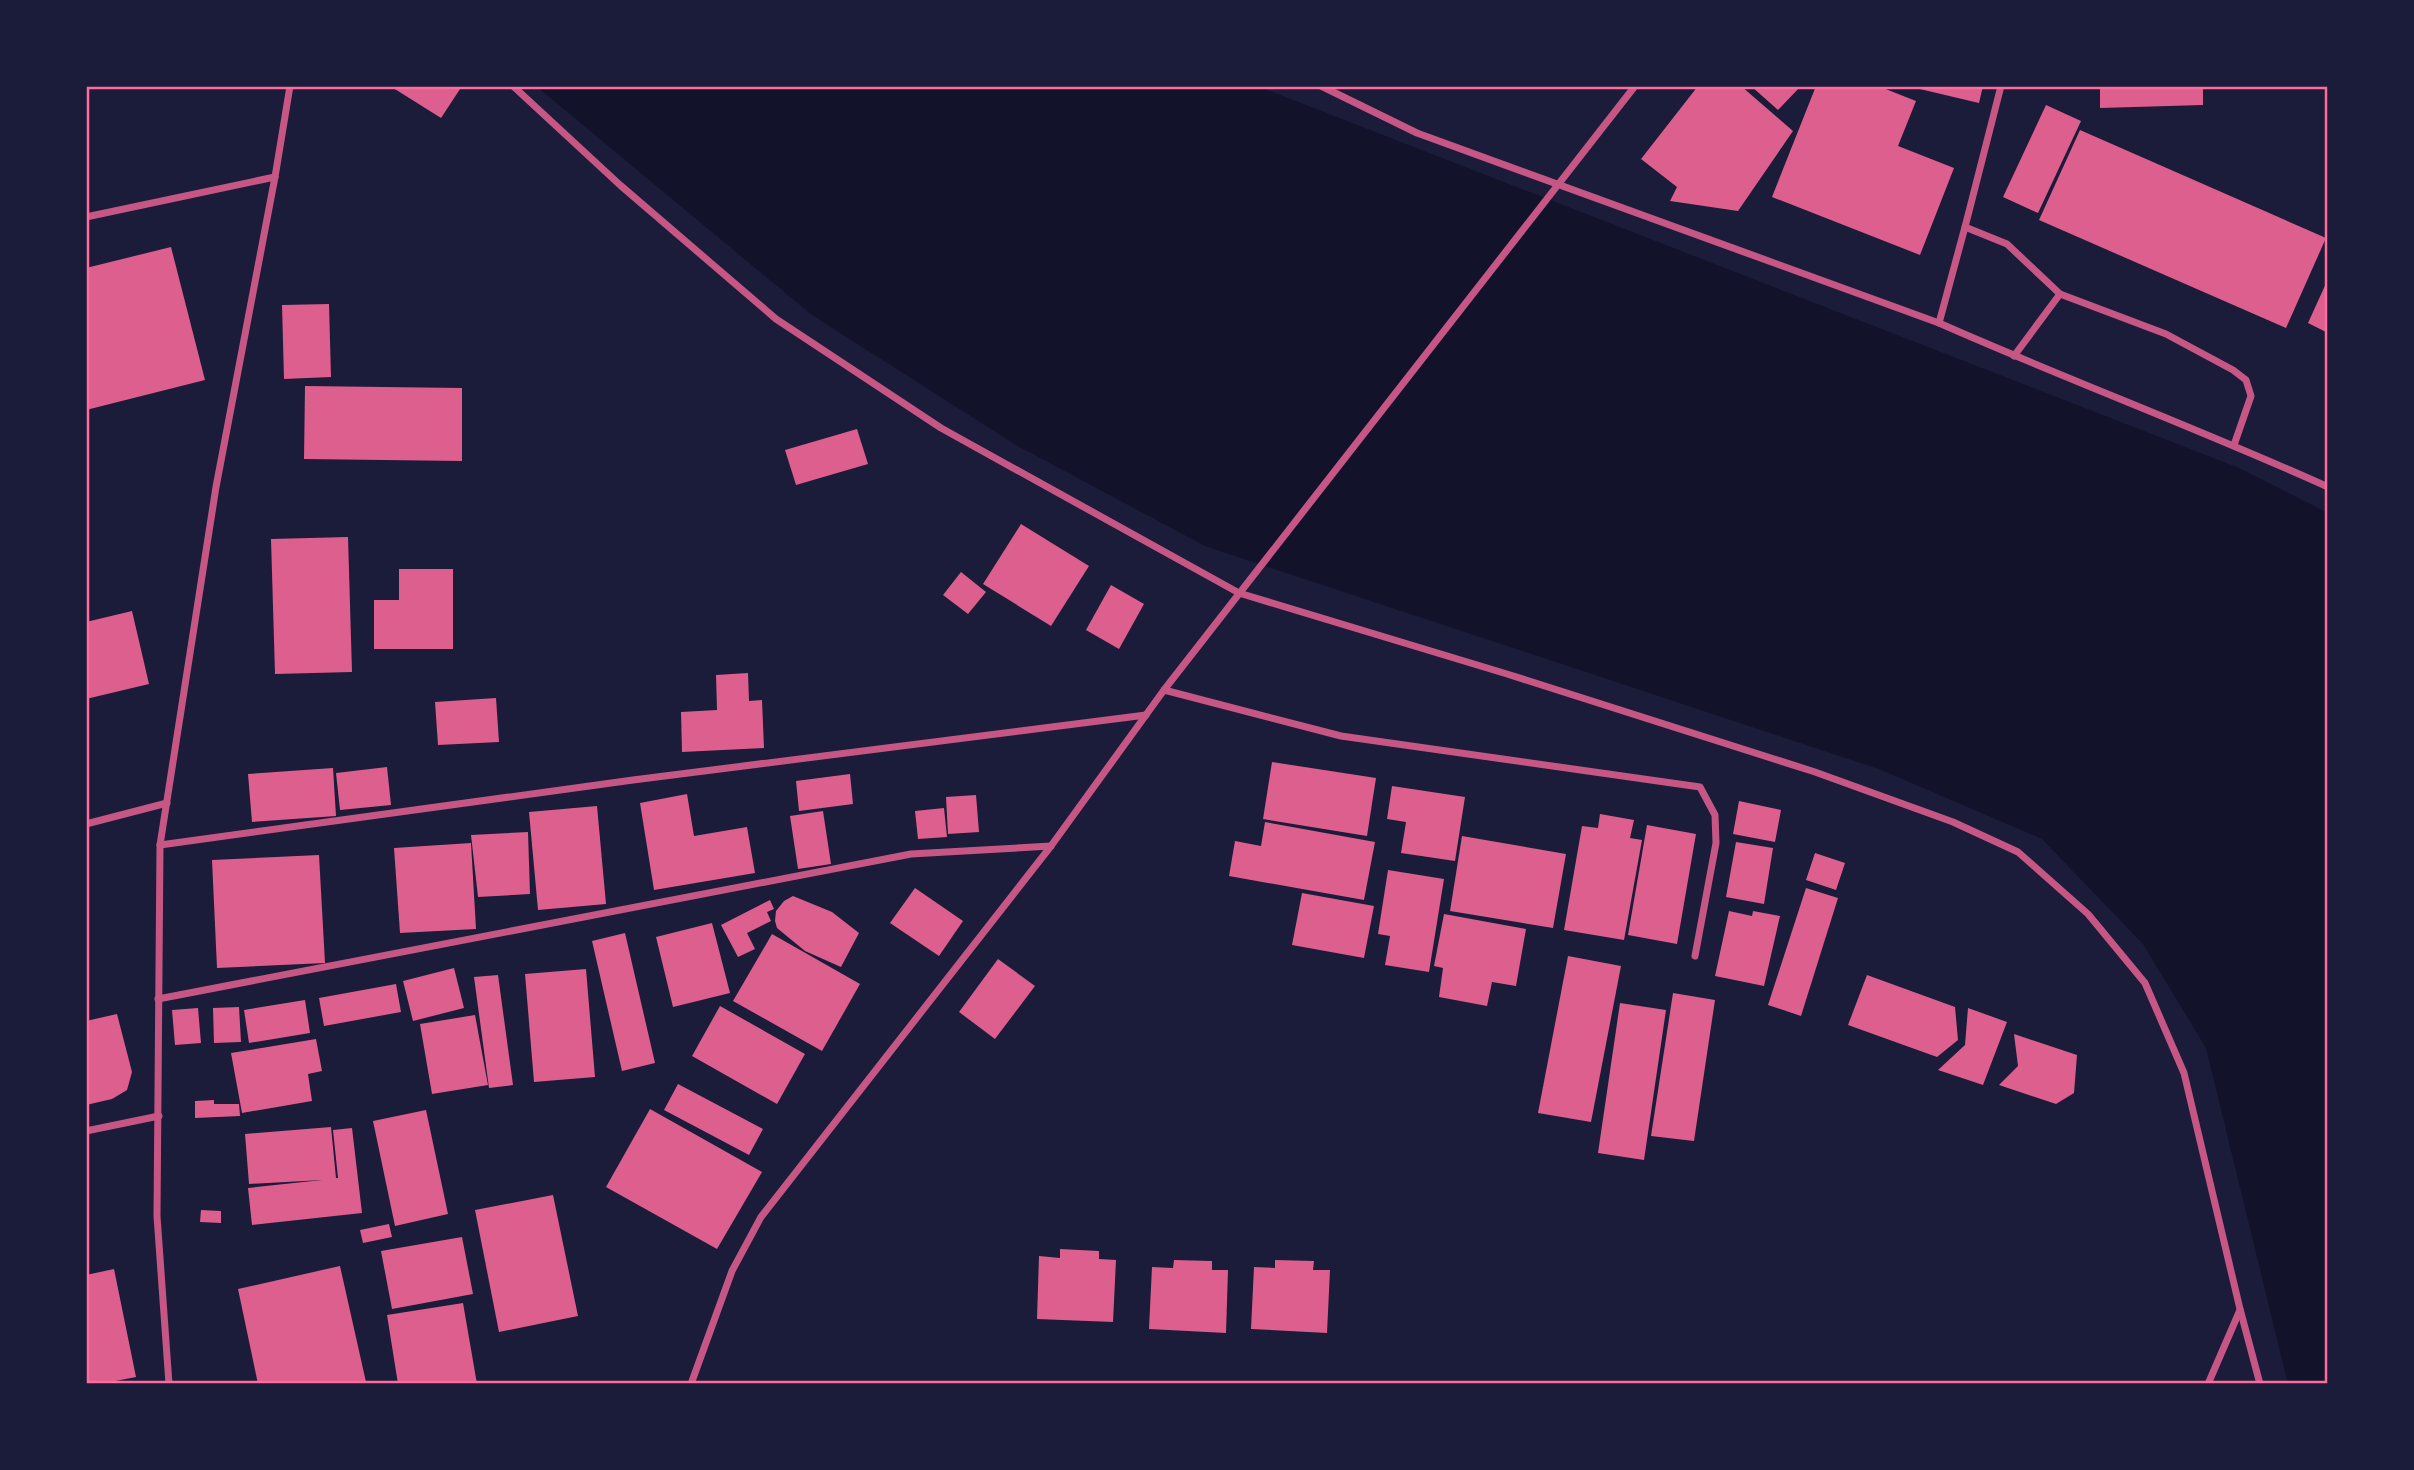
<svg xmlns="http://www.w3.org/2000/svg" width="2414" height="1470" viewBox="0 0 2414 1470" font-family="'IBM Plex Sans',sans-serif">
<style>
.water{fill:#12122b}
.building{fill:#dd5f8e}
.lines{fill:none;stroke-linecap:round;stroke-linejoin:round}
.minor{stroke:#c65784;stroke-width:7}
.neatline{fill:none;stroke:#ff6b9d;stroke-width:2.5}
</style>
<rect width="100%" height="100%" fill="#1b1b3a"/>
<path class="water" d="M536 86H1257L2239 468 2328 513V1384H2288L2206 1048 2143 944 2042 839 1879 769 1205 546 1016 445 812 315Z"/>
<g class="building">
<path d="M390 86H462L441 118Z"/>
<path d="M1698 86H1741L1793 131 1738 211 1670 201 1677 187 1641 159Z"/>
<path d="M1751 86H1801L1778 110Z"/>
<path d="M1816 86H1878L1916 101 1898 146 1954 168 1920 255 1772 197Z"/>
<path d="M1907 86H1983L1979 103Z"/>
<path d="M2100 86H2203V105L2100 108Z"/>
<path d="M2046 105 2081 121 2038 213 2003 197Z"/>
<path d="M2080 130 2326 238 2286 328 2039 220Z"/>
<path d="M171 247 205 380 86 410V268Z"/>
<path d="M2328 279V333L2308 323Z"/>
<path d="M329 304 331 377 284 379 282 305Z"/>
<path d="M305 386 462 388V461L304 459Z"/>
<path d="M857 429 868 464 796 485 785 450Z"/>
<path d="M1021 524 1089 566 1051 626 983 584Z"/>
<path d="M348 537 352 672 275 674 271 539Z"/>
<path d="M399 569H453V649H374V600H399Z"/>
<path d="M961 572 986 592 968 614 943 595Z"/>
<path d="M1111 585 1144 604 1119 649 1086 630Z"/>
<path d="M132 611 149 684 86 699V622Z"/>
<path d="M748 673 749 701 762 700 764 748 682 752 681 712 717 710 716 675Z"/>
<path d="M496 698 499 742 438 745 435 702Z"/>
<path d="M1272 762 1376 778 1367 836 1263 819Z"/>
<path d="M387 767 391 805 340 810 336 773Z"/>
<path d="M333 768 336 816 252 822 248 774Z"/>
<path d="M850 774 853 804 799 811 796 781Z"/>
<path d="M1392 786 1465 797 1455 861 1401 853 1406 822 1387 819Z"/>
<path d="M687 794 694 836 747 827 755 873 654 890 640 803Z"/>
<path d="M976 795 979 832 948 834 946 797Z"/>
<path d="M1739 801 1781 810 1775 842 1733 834Z"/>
<path d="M597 806 606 904 538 910 529 812Z"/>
<path d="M944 808 947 837 918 839 915 811Z"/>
<path d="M823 811 831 864 798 869 790 816Z"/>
<path d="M1600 814 1634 820 1630 838 1642 840 1624 940 1564 930 1582 826 1598 828Z"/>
<path d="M1265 822 1375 842 1364 900 1229 876 1235 841 1261 846Z"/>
<path d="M1647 825 1696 834 1677 944 1628 935Z"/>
<path d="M528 832 530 894 478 897 471 835Z"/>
<path d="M1462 836 1566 854 1553 928 1450 911Z"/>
<path d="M1736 842 1773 848 1764 904 1726 897Z"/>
<path d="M471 843 476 929 400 933 394 848Z"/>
<path d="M1815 853 1845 863 1836 890 1806 880Z"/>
<path d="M319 855 325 963 217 968 212 860Z"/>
<path d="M1388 870 1444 879 1429 972 1385 965 1390 936 1378 934Z"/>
<path d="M915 888 963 921 939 956 890 923Z"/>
<path d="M1806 888 1838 898 1801 1016 1768 1005Z"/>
<path d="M1302 893 1374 906 1364 958 1292 945Z"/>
<path d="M793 896 832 912 859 933 841 967 805 951 777 928 775 921 776 911 784 901Z"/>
<path d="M770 900 774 909 767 912 771 921 747 933 755 949 738 957 721 925Z"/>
<path d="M1729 911 1752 916 1753 911 1780 916 1764 986 1715 976Z"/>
<path d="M1444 914 1526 929 1516 986 1492 982 1487 1006 1439 997 1443 968 1434 966Z"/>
<path d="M712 923 730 993 673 1007 656 937Z"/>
<path d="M625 933 655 1063 622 1071 592 941Z"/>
<path d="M772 934 860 984 822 1051 733 1001Z"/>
<path d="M1568 956 1621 966 1591 1122 1538 1113Z"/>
<path d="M998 959 1035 986 995 1039 959 1012Z"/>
<path d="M454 968 464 1008 413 1021 403 981Z"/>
<path d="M586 969 595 1077 534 1082 525 974Z"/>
<path d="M498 975 513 1085 489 1088 474 977Z"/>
<path d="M1867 975 1955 1007 1958 1040 1937 1057 1848 1025Z"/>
<path d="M396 984 401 1012 324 1026 319 998Z"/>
<path d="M1673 993 1715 1000 1694 1141 1651 1136Z"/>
<path d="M305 1000 310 1033 249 1043 244 1010Z"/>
<path d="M1620 1003 1666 1010 1644 1160 1598 1153Z"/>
<path d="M720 1006 805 1054 777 1104 692 1056Z"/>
<path d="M239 1007 241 1042 214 1043 213 1008Z"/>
<path d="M198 1008 201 1043 175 1045 172 1010Z"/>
<path d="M1968 1008 2007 1022 1983 1085 1938 1070 1965 1045Z"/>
<path d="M117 1014 132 1072 127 1090 112 1099 86 1105V1021Z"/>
<path d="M475 1015 488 1085 432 1094 420 1024Z"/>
<path d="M2014 1034 2077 1055 2074 1093 2056 1104 1999 1085 2018 1066Z"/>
<path d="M316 1039 322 1071 308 1074 312 1101 242 1113 231 1053Z"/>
<path d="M678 1084 763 1129 749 1155 664 1110Z"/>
<path d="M214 1100V1104H239L240 1116 195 1118V1101Z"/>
<path d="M650 1109 762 1172 717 1249 606 1187Z"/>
<path d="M426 1110 448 1214 395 1226 373 1121Z"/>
<path d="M331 1127 336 1178H338L333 1130 352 1128 362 1213 252 1225 248 1188 322 1180 249 1184 245 1134Z"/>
<path d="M553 1195 578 1316 499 1332 475 1210Z"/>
<path d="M201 1210 221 1211V1223L200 1222Z"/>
<path d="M389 1224 392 1237 363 1243 360 1230Z"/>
<path d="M462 1237 473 1294 392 1309 381 1251Z"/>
<path d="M1060 1249 1099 1251V1259L1116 1260 1113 1322 1037 1319 1039 1256 1060 1258Z"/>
<path d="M1174 1260 1212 1261V1270H1228L1226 1333 1149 1329 1152 1267 1173 1268Z"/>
<path d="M1275 1260 1314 1261 1313 1270H1330L1327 1333 1251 1329 1254 1267 1275 1268Z"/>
<path d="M340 1266 366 1382 355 1384H258L238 1289Z"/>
<path d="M114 1269 136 1377 100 1384H86V1275Z"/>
<path d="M463 1303 477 1384H398L387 1315Z"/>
</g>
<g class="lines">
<g class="minor">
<path d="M513 86 620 185 776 319 941 428 1239 593 1507 674 1815 772 1953 822 2018 852 2088 914 2145 983 2184 1073 2240 1309 2260 1384"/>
<path d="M1321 86 1417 133 1939 323C2068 380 2200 429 2328 487"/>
<path d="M2001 86 1965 227 2007 244 2060 294"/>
<path d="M86 217 275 177"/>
<path d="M1939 323 1965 227"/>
<path d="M2014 356 2060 294 2166 334 2233 370 2246 380 2251 396 2234 445"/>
<path d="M1164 690 1341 736 1700 787 1715 815 1716 843 1695 956"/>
<path d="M86 824 167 803"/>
<path d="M160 845 633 780 1146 715"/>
<path d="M158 999 911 854 1051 846"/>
<path d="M86 1131 159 1116"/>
<path d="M169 1384 157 1216 160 845 216 487 275 177 290 86"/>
<path d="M691 1384 732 1271 761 1217 1051 846 1164 690 1635 86"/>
<path d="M2208 1384 2240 1310"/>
</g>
</g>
<rect width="2414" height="1470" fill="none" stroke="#1b1b3a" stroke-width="175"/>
<rect x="88" y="88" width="2238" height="1294" class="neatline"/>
</svg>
